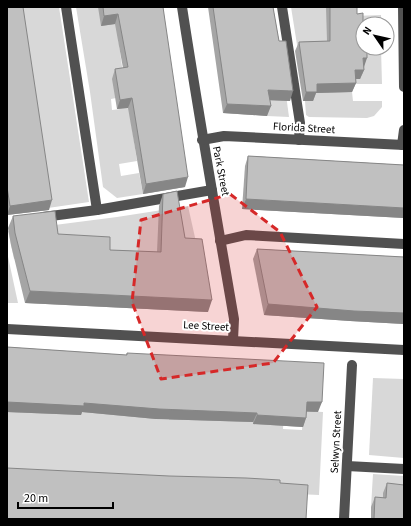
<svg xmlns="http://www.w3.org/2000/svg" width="411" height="526" viewBox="0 0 411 526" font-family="'Source Sans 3',sans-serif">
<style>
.green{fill:#d8d8d8}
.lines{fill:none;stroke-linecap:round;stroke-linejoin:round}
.minor{stroke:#515151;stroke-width:10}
.wall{fill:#a5a5a5}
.shaded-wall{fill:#868686}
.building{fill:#c0c0c0;stroke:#868686}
.marked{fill:#d62828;fill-opacity:0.2;stroke:#d62828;stroke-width:3;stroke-dasharray:8 5;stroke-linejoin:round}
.labels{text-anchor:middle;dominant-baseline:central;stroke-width:4;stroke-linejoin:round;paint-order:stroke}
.street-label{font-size:11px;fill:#000;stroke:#fff}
</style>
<rect width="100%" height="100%" fill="#fff"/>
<g class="green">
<path d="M18 7H59L89 202 48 208Z"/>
<path d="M76 7H114L126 96 111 99 112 110 129 108 137 161 119 164 121 176 139 173 143 194 117 198 103 187 90 92Z"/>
<path d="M291 7H354L327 92H352L353 101H382V107L374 116 367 118 309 117 306 115 305 101H313L298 51Z"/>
<path d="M381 15V24H363V48H381L382 84H352L354 16Z"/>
<path d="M284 80 289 117 267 116 264 97Z"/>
<path d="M188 206 198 251 157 264 14 259 8 231 117 217Z"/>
<path d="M7 252 18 303H7Z"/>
<path d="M373 378 404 379V458L369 455Z"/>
<path d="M7 396 157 405 156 419 169 420V405L284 410 283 429 302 430 303 411 323 412 319 495 276 493 7 492Z"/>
<path d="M373 474 404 476V494L382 507H371Z"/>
</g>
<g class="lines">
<g class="minor">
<path d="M66 7 97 210"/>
<path d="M182 7C198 111 216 215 234 319L233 340"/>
<path d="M282 7 300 123 299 140"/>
<path d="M403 7 404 87"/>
<path d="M202 140 224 136 404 145"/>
<path d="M402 145 404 130"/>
<path d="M43 217 97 210 212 190"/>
<path d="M220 241 246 235 404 244"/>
<path d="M7 329 404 350"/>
<path d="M347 466 404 469"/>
<path d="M344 519 352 365"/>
</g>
</g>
<g class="wall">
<path d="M7 7 49 210 7 215Z"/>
<path d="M98 7H163L185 187 143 194 128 108 117 109 112 79 115 69 123 68 115 24 101 26Z"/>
<path d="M208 7H273L279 41 290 101 269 100 267 116 223 113Z"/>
<path d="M326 7H357V14L363 25 364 70 360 79H356V83L352 92 316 93 313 101H303L295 51 299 42 327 41Z"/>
<path d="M248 156 404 165V218L242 209 245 166Z"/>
<path d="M163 194 185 238 208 312 25 303 11 245 8 228 13 216 58 234 110 250 157 252 159 206Z"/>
<path d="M257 249 404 257V324L350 321 264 315 253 259Z"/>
<path d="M7 347 126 355 127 353 318 412H306V418L303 427 253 424V422L156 419 82 412 81 415 7 412Z"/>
<path d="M387 483 404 519H371V507L375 497 383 498V493Z"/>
</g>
<g class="shaded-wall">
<path d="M118 14 115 24 101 26 104 16Z"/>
<path d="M363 58H367L364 67Z"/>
<path d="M355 70H364L360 79H352Z"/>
<path d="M356 83 352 92 316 93 313 101H303L306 92 317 84Z"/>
<path d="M268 90 293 91 290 101 264 100Z"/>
<path d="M132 98 128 108 117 109 120 100Z"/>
<path d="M227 104 271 106 267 116 223 113Z"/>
<path d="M188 177 185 187 143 194 146 184Z"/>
<path d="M246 199 404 208V218L242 209Z"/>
<path d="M52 200 49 210 7 215 10 206Z"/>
<path d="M30 291 212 300 208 312 25 303Z"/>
<path d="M268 304 404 313V324L350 321 264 315Z"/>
<path d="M7 402 84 403 257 413 253 422 156 419 82 412 81 415 7 412Z"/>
<path d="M307 402H322L318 412 303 411Z"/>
<path d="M257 415 306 418 303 427 253 424Z"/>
</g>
<g class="building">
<path d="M7 7H23L52 200 10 206 7 187Z"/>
<path d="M103 7H163L188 177 146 184 132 98 120 100 115 69 128 67 118 14 104 16Z"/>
<path d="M213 7H273L279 41H286L293 91 268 90 271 106 227 104Z"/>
<path d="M330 7H357V14L363 13V48H367V58H363L364 70H355L356 83 317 84V92H306L299 42 330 41Z"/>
<path d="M248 156 404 165V208L246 199Z"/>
<path d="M177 191 185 238 202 239 212 300 30 291 15 233 13 216 55 211 58 234 110 237V250L161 252 163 194Z"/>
<path d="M257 249 404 257V313L354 311 268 304Z"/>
<path d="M7 347 127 355V353L324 363 322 402H307L306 418 257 415V413L159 409 84 403V406L7 402Z"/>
<path d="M7 468 169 476 246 478 280 480V483L308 485 306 519H7Z"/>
<path d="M387 483 404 485V519H374L375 497 386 498Z"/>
</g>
<path class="marked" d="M230 194 280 232 317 307 273 363 161 379 132 302 141 220Z"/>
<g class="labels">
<g class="street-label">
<text transform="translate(304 128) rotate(3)">Florida Street</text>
<text transform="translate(221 171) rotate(79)">Park Street</text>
<text transform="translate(206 326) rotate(3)">Lee Street</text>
<text transform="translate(336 442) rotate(-87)">Selwyn Street</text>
</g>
</g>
<rect width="411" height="526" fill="none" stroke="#000000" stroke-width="16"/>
<g transform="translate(375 36) rotate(304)"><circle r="19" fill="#ffffff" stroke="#999999"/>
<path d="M0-3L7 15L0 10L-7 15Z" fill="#000000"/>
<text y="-6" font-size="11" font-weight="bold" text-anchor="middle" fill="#000000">N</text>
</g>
<path d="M18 502v6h95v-6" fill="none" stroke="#000000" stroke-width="2"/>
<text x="24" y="502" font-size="12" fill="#000000" stroke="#ffffff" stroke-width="3" paint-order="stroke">20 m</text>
</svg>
